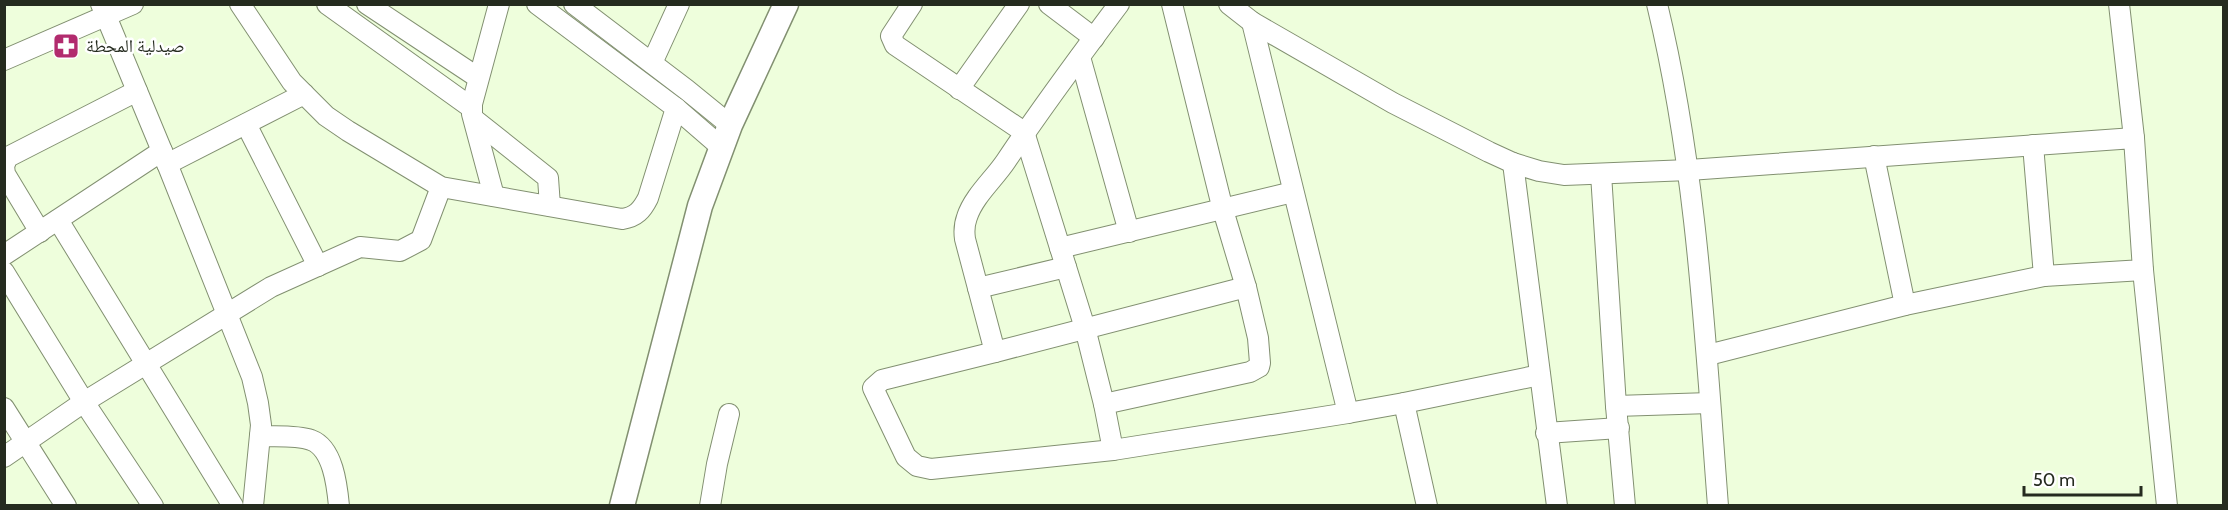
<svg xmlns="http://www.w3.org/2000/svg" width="2228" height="510" viewBox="0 0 2228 510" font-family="Cabin,'Noto Naskh Arabic',sans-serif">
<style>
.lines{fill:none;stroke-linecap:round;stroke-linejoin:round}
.minor-casing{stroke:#829071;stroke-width:22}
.major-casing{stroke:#829071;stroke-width:27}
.minor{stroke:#fff;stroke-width:20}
.major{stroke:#fff;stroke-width:24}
.labels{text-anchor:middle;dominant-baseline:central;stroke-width:5;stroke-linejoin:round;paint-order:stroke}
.poi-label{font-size:18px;fill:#252b1f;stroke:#fff;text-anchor:start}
</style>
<rect width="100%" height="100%" fill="#eefedc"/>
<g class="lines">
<defs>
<g id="minor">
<path d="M101 4 162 151 252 377 258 403 261 425 253 506"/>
<path d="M240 4 292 82 326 116 348 131 441 187 622 219C636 217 642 210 648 198L676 108 537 4"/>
<path d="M327 4 472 108"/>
<path d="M367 4 477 77"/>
<path d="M574 4 687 90 730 125"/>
<path d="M912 4 891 36 895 45 1024 132 1085 328 1104 404 1113 450"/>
<path d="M1049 4 1094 38"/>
<path d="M1119 4C1080 56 1042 107 1006 161 994 179 974 196 967 217 964 225 964 232 965 239L995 352 882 380 873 388 906 457 917 466 931 469 1113 450 1348 413 1252 22"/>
<path d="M1229 4 1252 22 1393 103 1489 152 1513 163 1539 171 1564 175 1689 170 2134 138 2143 270 2044 276 1905 305 1708 355"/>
<path d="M1657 4C1697 170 1705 337 1718 506"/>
<path d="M2119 4 2134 138"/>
<path d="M1080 57 1129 232"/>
<path d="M4 60 133 4"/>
<path d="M652 63 679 4"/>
<path d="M959 89 1019 4"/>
<path d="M676 108 721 147"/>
<path d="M475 120 548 178 550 206"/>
<path d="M246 124 318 266"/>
<path d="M2033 145 2044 276"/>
<path d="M1874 156 1905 305"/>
<path d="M1513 163 1557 506"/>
<path d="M167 164 304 94"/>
<path d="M4 165 8 157 137 91"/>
<path d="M4 166 5 174 40 232"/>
<path d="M1601 174 1616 406 1625 506"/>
<path d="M494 196 472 114V104L499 4"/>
<path d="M58 220 233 506"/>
<path d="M1060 248 1293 192"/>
<path d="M4 255 162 151"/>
<path d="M2143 270 2167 506"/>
<path d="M4 272 84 402 153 506"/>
<path d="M978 288 1066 267"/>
<path d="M995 352 1246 287"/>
<path d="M1404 403 1540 375"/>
<path d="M1104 404 1250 372 1259 367 1260 363 1258 338 1246 287 1223 210 1172 4"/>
<path d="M1616 406 1710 403"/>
<path d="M4 408 66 506"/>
<path d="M1348 413 1404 403 1427 506"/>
<path d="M1546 433 1619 428"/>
<path d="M260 436C275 437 296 435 311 440 333 448 337 485 339 506"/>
<path d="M4 457 84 402 271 287 360 247 400 251 421 240 441 187"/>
<path d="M710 506 717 464 729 414"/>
</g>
<path id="major" d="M622 506 700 206 730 125 786 4"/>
</defs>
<use href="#minor" class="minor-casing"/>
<use href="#major" class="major-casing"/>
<use href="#minor" class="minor"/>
<use href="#major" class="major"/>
</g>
<defs>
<symbol id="pharmacy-square" viewBox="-11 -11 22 22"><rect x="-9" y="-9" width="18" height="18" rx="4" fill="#b22b6e" stroke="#fff"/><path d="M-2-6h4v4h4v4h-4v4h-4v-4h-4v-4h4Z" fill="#fff"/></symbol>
</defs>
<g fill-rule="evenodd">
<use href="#pharmacy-square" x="51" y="31" width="30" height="30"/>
</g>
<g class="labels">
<g class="poi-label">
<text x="86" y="46">صيدلية المحطة</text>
</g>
</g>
<rect width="2228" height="510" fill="none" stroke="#252b1f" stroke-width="12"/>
<path d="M2024 486v9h117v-9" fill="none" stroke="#252b1f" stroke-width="3"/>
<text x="2033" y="486" font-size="18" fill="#252b1f" stroke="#ffffff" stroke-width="4.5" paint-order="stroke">50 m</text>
</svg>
